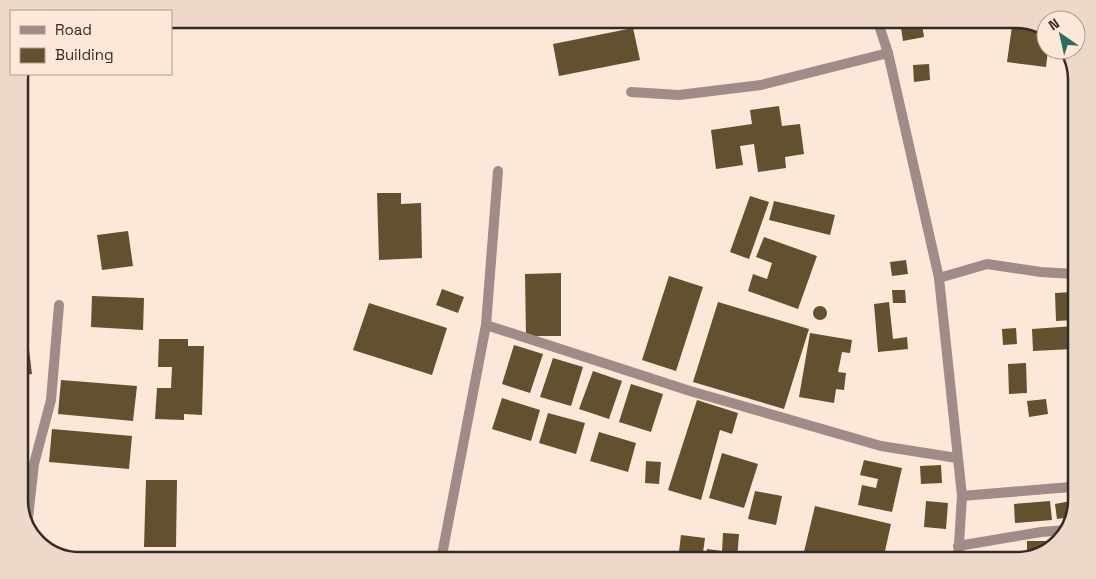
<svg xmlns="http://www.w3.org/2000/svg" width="1096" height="579" viewBox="0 0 1096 579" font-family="'Space Grotesk',sans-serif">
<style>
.building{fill:#63502e}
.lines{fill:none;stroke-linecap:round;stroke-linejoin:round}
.lane{stroke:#9f8b87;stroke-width:10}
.street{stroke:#9f8b87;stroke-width:10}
.rim{fill:none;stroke:#332b25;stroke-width:2.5}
</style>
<rect width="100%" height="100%" fill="#fde7d8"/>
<g class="building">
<path d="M907 19H921L924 37 903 41 900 21Z"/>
<path d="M1013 19 1043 25 1046 27V50H1048L1046 67 1007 62Z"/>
<path d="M633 28 640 60 559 76 553 44Z"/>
<path d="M929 64 930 80 914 82 913 65Z"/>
<path d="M779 106 782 126 800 124 804 154 785 157 786 168 758 172 754 144 740 146 743 165 716 169 711 130 752 124 750 110Z"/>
<path d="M377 193H401V204L421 203 422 258 379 260Z"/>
<path d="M750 196 769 202 749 259 730 252Z"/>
<path d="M774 201 835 215 830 235 769 220Z"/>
<path d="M128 231 133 266 102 270 97 235Z"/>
<path d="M764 237 817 256 798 309 748 291 753 274 767 279 772 263 756 257Z"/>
<path d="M906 260 908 274 892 276 890 262Z"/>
<path d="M561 273V336H526L525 274Z"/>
<path d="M669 276 703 287 676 371 642 360Z"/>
<path d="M442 289 464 297 458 313 436 305Z"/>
<path d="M892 290H905L906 303H893Z"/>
<path d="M1073 292 1074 320 1056 321 1055 293Z"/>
<path d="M92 296 144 298 143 330 91 327Z"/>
<path d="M718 302 809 329 784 409 693 382Z"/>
<path d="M889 302 893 339 907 337 908 349 878 352 874 304Z"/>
<path d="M369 303 447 328 432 375 353 350Z"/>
<circle cx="820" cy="313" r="7"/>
<path d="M1074 326 1073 349 1033 351 1032 329Z"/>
<path d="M1016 328 1017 344 1003 345 1002 329Z"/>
<path d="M810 333 852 340 850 353 842 352 838 372 846 373 844 390 836 389 834 403 799 397Z"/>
<path d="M159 339H188V346H204L202 415 184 414V420L155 419 157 388H171L172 367H158Z"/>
<path d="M28 341 32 374 19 376V343Z"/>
<path d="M514 345 543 354 530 393 502 384Z"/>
<path d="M553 358 583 367 571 406 540 397Z"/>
<path d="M1026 363 1027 393 1009 394 1008 364Z"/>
<path d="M593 371 622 381 609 419 579 409Z"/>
<path d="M61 380 137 386 133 421 58 414Z"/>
<path d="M631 384 663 394 651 432 619 422Z"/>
<path d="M502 398 540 410 531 441 492 429Z"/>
<path d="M1046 399 1048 414 1029 417 1027 401Z"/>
<path d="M697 400 738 413 732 434 720 430 701 500 668 490Z"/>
<path d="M548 413 585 423 576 454 539 443Z"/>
<path d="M52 429 132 436 129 469 49 462Z"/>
<path d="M599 432 636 443 628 472 590 461Z"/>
<path d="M722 453 758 464 744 508 709 498Z"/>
<path d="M864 460 902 468 892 512 858 505 862 485 876 488 878 479 860 475Z"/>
<path d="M646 461 661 462 659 484 645 483Z"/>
<path d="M941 465 942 483 921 484 920 466Z"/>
<path d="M146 480H177L176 547H144Z"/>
<path d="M755 491 782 496 776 525 748 519Z"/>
<path d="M926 501 948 503 946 529 924 527Z"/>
<path d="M1050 501 1052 520 1015 523 1014 504Z"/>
<path d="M1071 501V517L1057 519 1055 504Z"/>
<path d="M815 506 891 524 883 560H802Z"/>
<path d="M723 533 739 534 737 560H706L707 549 722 551Z"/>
<path d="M681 535 705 538 702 560H678Z"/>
<path d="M1027 541H1049V550L1027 557Z"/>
</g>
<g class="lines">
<g class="lane">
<path d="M631 92 679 95 761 85 888 53"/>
<path d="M939 278 987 264 1041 272 1074 274"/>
<path d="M962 496 1071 487"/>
<path d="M958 546 1041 532 1067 530"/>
</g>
<g class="street">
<path d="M877 19 888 53 939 278 962 496 958 560"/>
<path d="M486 325 690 391 881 446 957 458"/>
<path d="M27 527 34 464 51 400 59 305"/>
<path d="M173 560 201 558 204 560"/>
<path d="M441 560 486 325 498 171"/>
</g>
</g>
<path d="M0 0H1096V579H0ZM80 28H1016A52 52 0 0 1 1068 80V500A52 52 0 0 1 1016 552H80A52 52 0 0 1 28 500V80A52 52 0 0 1 80 28Z" fill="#edd8ca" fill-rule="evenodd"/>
<path class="rim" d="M80 28H1016A52 52 0 0 1 1068 80V500A52 52 0 0 1 1016 552H80A52 52 0 0 1 28 500V80A52 52 0 0 1 80 28Z"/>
<rect x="10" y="10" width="162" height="65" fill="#fde7d8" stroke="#ac9c90"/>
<rect x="20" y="26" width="25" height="8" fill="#9f8b87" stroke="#ac9c90"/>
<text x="55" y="35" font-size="15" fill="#332b25">Road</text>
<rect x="20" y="48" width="25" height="15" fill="#63502e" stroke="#ac9c90"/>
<text x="55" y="60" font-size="15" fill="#332b25">Building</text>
<g transform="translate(1061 35) rotate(326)"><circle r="24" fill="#fde7d8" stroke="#ac9c90"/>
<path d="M0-4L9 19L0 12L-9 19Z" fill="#2b6d5e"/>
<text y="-8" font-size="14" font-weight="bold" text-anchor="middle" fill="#332b25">N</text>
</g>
</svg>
